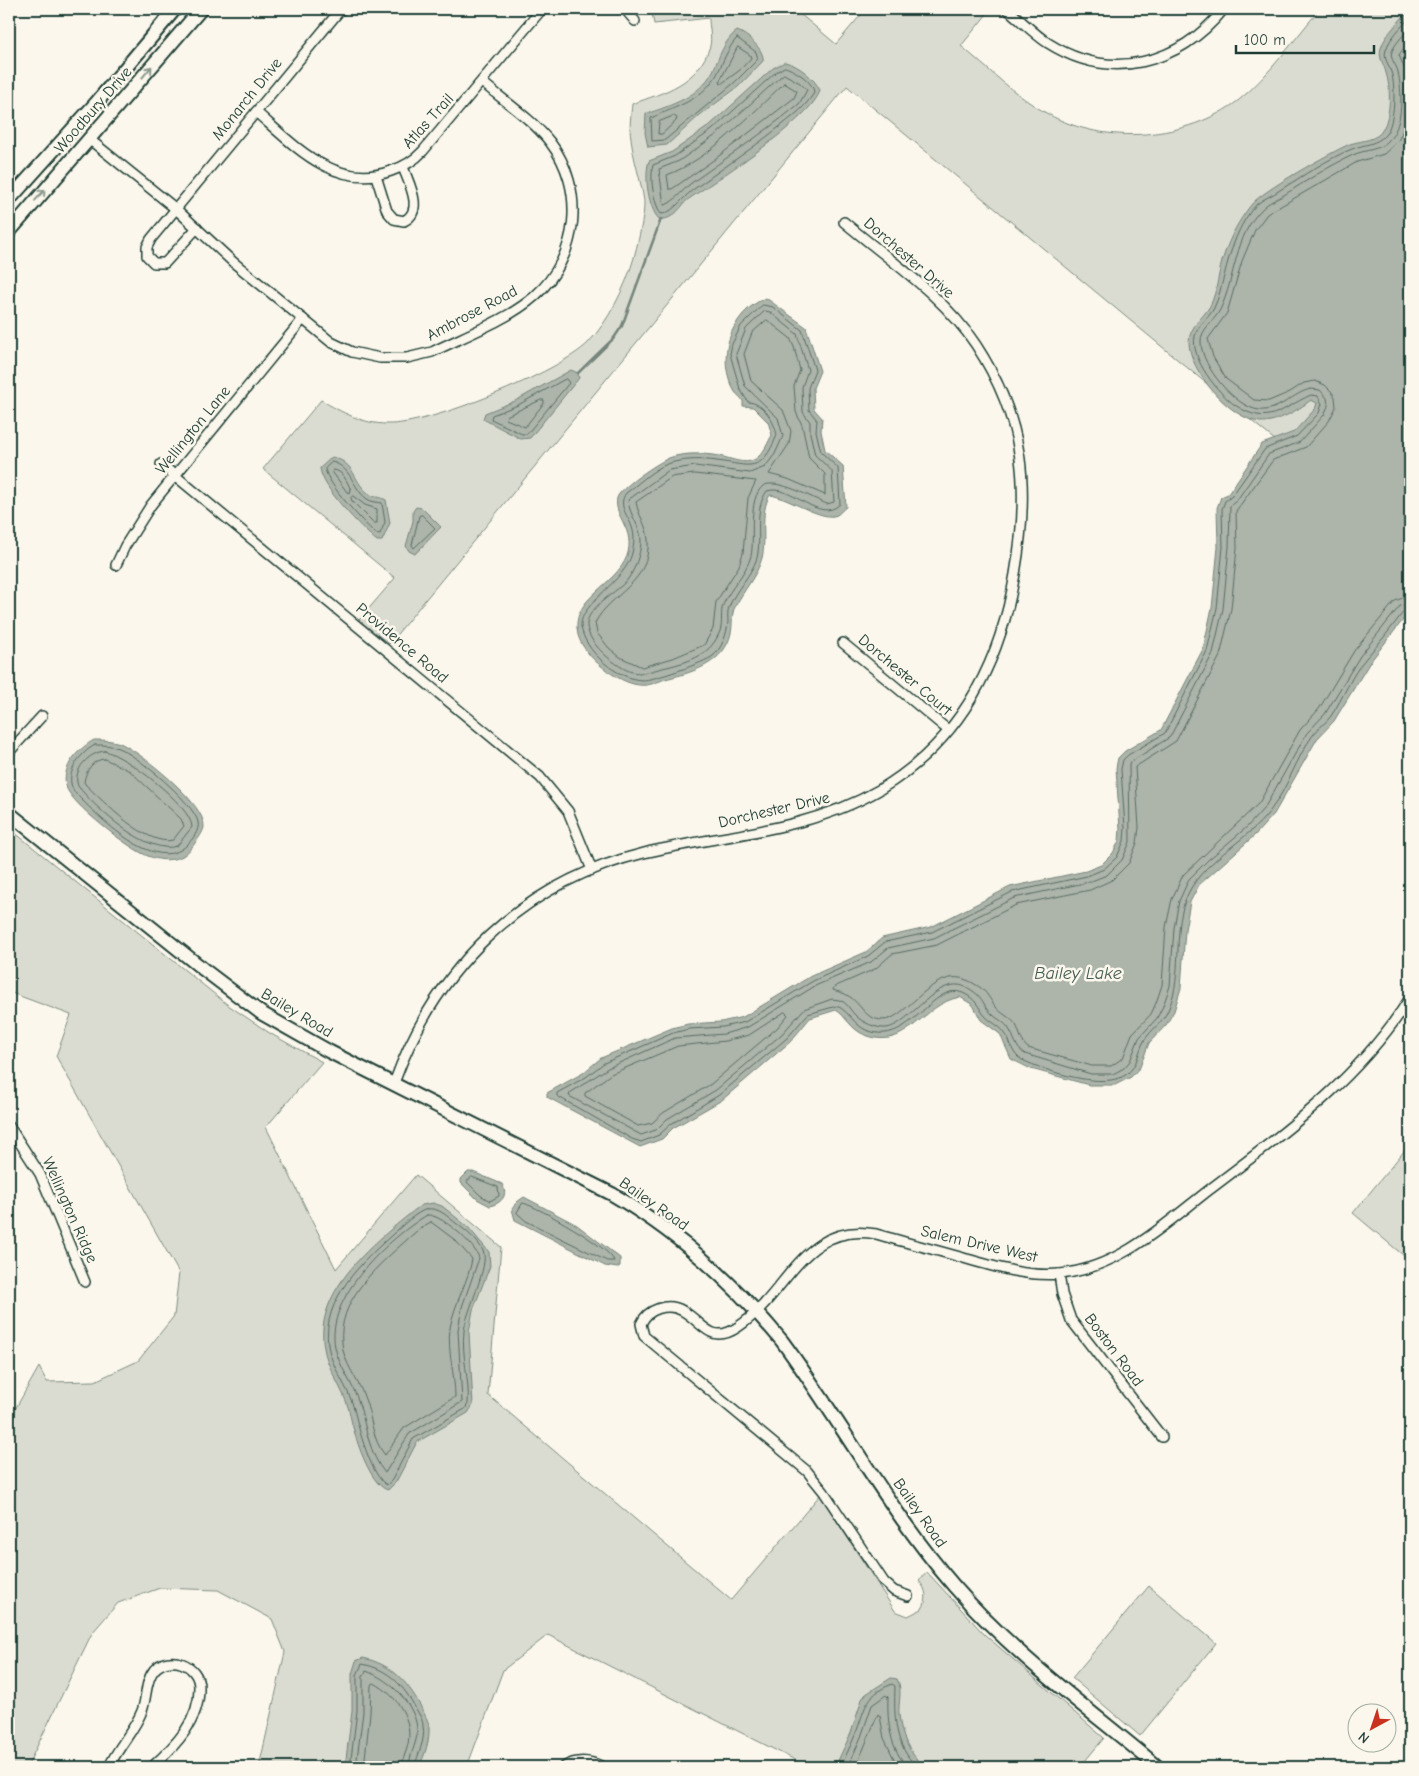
<svg xmlns="http://www.w3.org/2000/svg" width="1419" height="1776" viewBox="0 0 1419 1776" font-family="'Comic Neue',sans-serif">
<style>
.green{fill:#dbdcd1;stroke:#7d8c82}
.water{fill:#adb4aa;stroke:#74847b}
.lines{fill:none;stroke-linecap:round;stroke-linejoin:round}
.shore{stroke:#586d63;stroke-width:1}
.stream{stroke:#74847b;stroke-width:2.5}
.street-casing{stroke:#1f3d34;stroke-width:12}
.secondary-casing{stroke:#1f3d34;stroke-width:16}
.street{stroke:#fbf7ec;stroke-width:9}
.secondary{stroke:#fbf7ec;stroke-width:12}
.oneway{stroke:#8d9a90}
.labels{text-anchor:middle;dominant-baseline:central;stroke-width:5;stroke-linejoin:round;paint-order:stroke}
.street-label{font-size:16px;fill:#1f3d34;stroke:#fbf7ec}
.water-label{font-size:18px;font-style:italic;fill:#425b52;stroke:#fbf7ec}
</style>
<rect width="100%" height="100%" fill="#fbf7ec"/>
<filter id="ink" filterUnits="userSpaceOnUse"><feTurbulence type="fractalNoise" baseFrequency=".02" numOctaves="2"/><feDisplacementMap in="SourceGraphic" scale="10" xChannelSelector="R" yChannelSelector="G"/><feConvolveMatrix kernelMatrix="1 2 1 2 8 2 1 2 1" color-interpolation-filters="sRGB"/></filter>
<g filter="url(#ink)">
<g class="green">
<path d="M690 9H794L836 44 866 9H991L961 46C989 69 1015 96 1048 114 1105 146 1187 140 1239 100 1269 76 1295 38 1320 9H1410V552L847 86 389 644 359 620 395 578 263 469 321 400C341 412 363 424 387 424 428 426 559 372 588 343 608 322 625 288 633 261 637 247 645 215 644 201 641 180 633 159 631 138 629 127 631 115 632 104 665 92 698 84 710 46 712 38 709 26 709 18L654 24 652 13Z"/>
<path d="M9 828 228 1005 271 1034 322 1062 266 1127 336 1269 416 1175 501 1247 488 1395 731 1600 820 1495 895 1611 908 1616 922 1609C928 1599 927 1590 919 1581L927 1572 984 1634 1104 1738 1080 1767H801L803 1764 548 1635 503 1670 467 1767H259L285 1652 272 1619 218 1590 160 1588 118 1603 92 1633 27 1767H9V1420L39 1367 47 1382 95 1381 138 1361 174 1316 179 1273 56 1056 71 1015 9 992Z"/>
<path d="M1410 1144V1261L1353 1213Z"/>
<path d="M1149 1586 1216 1643 1140 1736 1072 1678Z"/>
</g>
<g class="water">
<path d="M1410 9V611L1370 662 1334 721 1317 739 1274 814 1255 835 1199 885 1190 902 1185 930 1181 988 1174 1011 1166 1025 1149 1043 1140 1067 1131 1077 1115 1085H1089L1031 1069 1011 1059 1000 1034 981 1020 973 1005 960 997C921 1004 908 1052 865 1035 850 1029 846 1016 836 1010L810 1018 790 1042 722 1100 673 1128 662 1139 640 1147 547 1097V1093L583 1073 601 1058 672 1028 688 1024 721 1022 743 1017 811 976 866 952 882 938 931 927 1010 887 1086 871 1101 865 1113 853 1119 841 1120 829 1116 768 1118 758 1125 751 1161 730 1203 649 1212 608 1218 547 1217 508 1221 497 1228 494 1262 444 1294 432 1315 409 1317 403 1311 400C1298 410 1277 423 1260 422 1230 419 1188 370 1189 341 1190 326 1203 318 1210 306 1218 290 1218 271 1224 255 1230 237 1239 220 1251 205 1260 192 1333 151 1350 144 1362 140 1377 141 1383 129 1391 115 1391 88 1386 73 1384 64 1378 58 1381 48 1385 34 1401 20 1410 9Z"/>
<path d="M737 31C747 34 765 50 763 61L738 87 700 115 667 145 648 147 645 133 646 114C672 105 699 97 713 71 719 58 724 40 737 31Z"/>
<path d="M785 62C799 65 814 78 820 90 814 118 713 182 686 201 679 210 671 221 659 219 648 208 644 175 649 161L672 152 709 126 773 68Z"/>
<path d="M766 298 806 327 820 371 813 388 814 409 822 418 821 431 825 450 843 466 846 507C843 509 840 513 837 515 823 522 787 497 770 495 759 513 767 538 762 558 757 576 743 591 735 607 731 614 733 625 731 633 725 662 695 672 669 678 661 680 654 684 647 685 630 687 612 675 600 665 591 658 581 646 578 635 569 598 615 587 627 556 636 529 613 517 617 498 619 489 653 466 663 461 677 452 703 453 719 456 731 458 747 467 758 457 765 451 768 442 772 435L768 422 753 407 743 406V401C741 397 737 395 735 392 715 359 730 312 766 298Z"/>
<path d="M571 370 578 373 579 378 530 438 521 439 483 419 485 413 515 401Z"/>
<path d="M332 457C356 463 352 480 368 493 374 498 380 496 386 500L390 523 382 541H377C362 529 321 487 320 468Z"/>
<path d="M416 507 422 508 441 527 415 554 409 551 406 546 413 521V511Z"/>
<path d="M94 740C103 740 111 740 120 743 140 752 206 804 204 827 203 833 198 839 195 843 191 849 185 856 178 858 168 861 158 860 148 856 131 850 69 803 66 786 61 767 79 748 94 740Z"/>
<path d="M468 1172H473L502 1184C509 1196 501 1203 490 1206L477 1199 461 1183V1179Z"/>
<path d="M524 1197 577 1225 620 1258V1266L617 1268 605 1266 515 1220 512 1209 517 1202Z"/>
<path d="M433 1203 442 1206 468 1227 489 1252 490 1266 473 1310 469 1332 473 1405 468 1413 417 1442 396 1482 388 1490C373 1487 359 1449 355 1434 351 1423 350 1411 346 1401 339 1383 327 1367 324 1348 313 1290 377 1240 416 1209L422 1205Z"/>
<path d="M363 1658C391 1664 407 1681 420 1705 423 1712 428 1719 429 1726 430 1740 425 1755 419 1767H345L352 1711V1674L356 1661Z"/>
<path d="M891 1678 897 1679C903 1688 898 1704 899 1714 901 1737 909 1752 924 1767H835L851 1733 862 1699 866 1694Z"/>
</g>
<g class="lines">
<g class="shore">
<path d="M1410 17C1403 26 1389 38 1386 50 1383 59 1389 64 1391 72 1396 86 1395 122 1386 134 1377 145 1364 144 1352 149 1327 159 1303 176 1280 190 1273 195 1263 199 1257 204 1239 222 1230 252 1224 276 1221 286 1219 298 1214 308 1209 318 1197 326 1195 336 1190 359 1218 393 1235 405 1269 428 1281 408 1311 395L1318 396 1322 404 1319 413 1297 436 1265 449 1232 496 1225 501 1222 509 1223 547 1217 608 1207 651 1165 733 1128 755 1123 760 1121 769 1125 828 1124 841 1117 857 1104 869 1087 876 1012 892 932 932 885 942 868 956 813 981 745 1022 723 1027 689 1029 673 1033 604 1063 586 1077 557 1093V1096L632 1139 641 1142 659 1135 671 1124 719 1095 787 1038 808 1014 837 1006C849 1011 853 1024 866 1030 910 1049 932 980 963 993 978 1000 977 1007 986 1017 992 1023 1000 1026 1004 1032 1012 1042 1010 1053 1022 1060 1046 1071 1105 1091 1127 1074 1138 1065 1138 1052 1144 1041 1151 1029 1164 1022 1169 1008 1183 974 1173 935 1185 901 1199 861 1246 843 1270 811 1288 788 1296 758 1313 735 1318 728 1326 723 1331 716 1343 698 1352 674 1366 658 1380 643 1392 627 1404 611L1410 609"/>
<path d="M1410 27C1405 34 1396 42 1392 51 1389 59 1397 65 1398 72 1402 91 1404 123 1390 139 1380 151 1366 149 1353 155 1329 166 1306 181 1284 195 1277 199 1267 203 1262 209 1234 236 1236 277 1220 310 1215 320 1200 330 1201 342 1201 366 1235 407 1259 410 1279 412 1294 392 1311 389L1320 390 1327 398 1328 406 1324 415 1300 442 1269 454 1237 500 1230 506 1229 547 1223 609 1213 653 1170 737 1129 763 1130 842 1122 860 1107 875 1089 882 1014 898 934 938 888 948 871 962 815 986 748 1027 724 1034 675 1038 608 1068 570 1093 569 1096 641 1135 656 1130 667 1119 716 1090 782 1034 804 1009 832 999 839 1000C848 1003 849 1009 855 1015 861 1022 877 1029 887 1028 911 1024 937 974 966 987 984 996 981 1003 992 1014 997 1019 1005 1022 1009 1029 1015 1038 1015 1048 1025 1054L1091 1074H1113L1124 1068 1130 1061 1139 1038 1157 1018 1163 1006 1170 986 1174 928 1179 901 1189 879 1208 860 1247 827 1265 807 1307 733 1325 714 1360 656 1400 606 1410 603"/>
<path d="M737 38 756 52 758 59 734 83 665 140 652 141 651 118C677 106 700 101 716 76 723 63 727 49 737 38Z"/>
<path d="M1410 39 1399 55 1405 70 1407 105 1405 126 1398 141 1384 154 1357 162 1267 214 1255 230 1242 261 1227 313 1208 339 1213 357 1226 379 1254 400 1269 401 1290 392 1304 383 1315 381 1325 385 1331 391 1335 397 1336 407 1329 421 1306 447 1273 460 1236 511 1237 548 1231 609 1220 656 1176 741 1135 767 1139 827 1137 843 1129 863 1112 880 1090 890 1016 905 937 945 892 954 875 969 834 987 833 990C839 992 845 993 850 997 863 1006 864 1019 883 1020 906 1021 934 963 969 981 987 990 985 993 996 1007 1001 1014 1011 1017 1016 1025 1020 1032 1021 1043 1028 1048L1092 1066H1111L1123 1058 1132 1034 1151 1014 1156 1003 1162 985 1166 927 1172 899 1183 875 1259 803 1300 730 1319 709 1354 651 1395 601 1410 595"/>
<path d="M738 47 750 55 751 58 740 70 721 84 720 81Z"/>
<path d="M785 67C795 70 814 82 814 93 803 111 785 122 769 135 744 154 719 171 694 189 684 196 672 214 661 214 653 202 650 178 653 165L675 156 712 130 776 72Z"/>
<path d="M784 74 800 83 807 90 799 104C764 133 726 158 690 184 683 190 671 205 664 205L659 169 679 161 716 135Z"/>
<path d="M784 83 797 91 794 98 715 159 672 189H669L667 175C708 160 753 113 784 83Z"/>
<path d="M674 116 677 118 676 121 662 134H658L659 122Z"/>
<path d="M763 305 773 307 802 330 815 370 808 388 809 410 817 420 816 431 821 452 838 468 840 504C819 525 791 483 767 491 753 510 762 537 757 558 751 576 736 589 729 607 727 612 728 617 728 622 727 634 722 648 713 656 706 662 652 681 642 680 617 679 584 651 581 626 579 604 626 581 632 553 634 545 635 536 632 527 628 515 617 506 626 493 640 483 657 465 674 462 688 459 703 459 717 461 750 465 761 475 777 435 774 421 764 403 748 402L740 389 730 354 732 344 741 326Z"/>
<path d="M765 311 770 312 797 334 808 370 802 387 803 412 810 422V433L815 455 832 471 834 502 827 504C814 499 776 477 763 486 747 499 755 537 751 556 746 574 730 588 723 605 720 613 723 623 720 631 711 655 691 661 667 667 641 673 636 679 611 660 601 652 586 637 587 623 589 606 619 591 628 579 635 569 640 555 641 543 642 527 629 516 628 500L669 470 695 466 750 473 765 467 775 454 783 436 778 418 745 386 736 354 746 329Z"/>
<path d="M767 320 790 338 794 347 800 370 794 386 796 412 802 425 809 458 825 474V495L788 479 769 474 789 444 791 431 783 410 751 381 744 354 752 333Z"/>
<path d="M566 379 569 383 527 434H522L491 419 492 415 518 405Z"/>
<path d="M541 400H544V403L525 427 506 419 507 416Z"/>
<path d="M332 462C352 467 352 488 367 499 371 502 377 502 382 503L385 522 380 534 375 533C362 521 328 485 325 469Z"/>
<path d="M333 470C343 470 347 482 351 490L350 493 347 492 333 473Z"/>
<path d="M695 474 756 481 748 498 743 553 739 566 716 602 713 629 704 645 673 658 642 667 620 657 609 648 597 633 595 623C610 593 651 584 648 540 647 525 638 515 636 502L672 477Z"/>
<path d="M353 496 365 505 377 509V523H374L352 501 351 498Z"/>
<path d="M422 515 435 528 414 548 412 545 419 516Z"/>
<path d="M95 745C103 745 110 745 118 748 137 755 194 803 198 822 200 830 192 840 187 845 156 876 98 816 76 794 62 777 78 754 95 745Z"/>
<path d="M105 751C126 756 191 805 192 827L177 846C148 856 95 808 78 786 72 770 89 752 105 751Z"/>
<path d="M105 759 130 771 181 819 184 826 173 840C147 847 104 802 86 785L84 782C86 770 93 759 105 759Z"/>
<path d="M785 1012 788 1015 777 1028 711 1084 663 1113 652 1123 638 1126 585 1096V1093L611 1074 678 1046 725 1041 749 1035Z"/>
<path d="M472 1177 498 1187 499 1196 490 1201 480 1195 467 1182Z"/>
<path d="M523 1203C539 1207 611 1248 614 1261H607L526 1221 517 1213Z"/>
<path d="M427 1209C439 1207 448 1217 457 1224 466 1231 478 1240 483 1251 490 1264 466 1312 464 1331 461 1356 470 1379 468 1404L465 1409 413 1439 392 1480 387 1485C371 1477 358 1426 354 1409 349 1387 331 1368 328 1345 322 1299 362 1262 393 1234 403 1225 415 1213 427 1209Z"/>
<path d="M427 1215C440 1213 476 1245 479 1258L462 1307 458 1330 462 1402 409 1434 385 1473C369 1454 366 1426 359 1403 353 1383 339 1367 335 1347 325 1297 389 1238 427 1215Z"/>
<path d="M431 1222 455 1240 472 1259C469 1280 454 1304 450 1328 447 1352 455 1374 455 1397L404 1428 385 1455C372 1440 372 1417 365 1399 359 1380 343 1363 342 1343 338 1302 373 1270 401 1245 410 1237 420 1227 431 1222Z"/>
<path d="M350 1767 357 1711V1675L362 1664C389 1669 404 1686 416 1709 419 1714 423 1720 423 1726 426 1741 417 1754 415 1767"/>
<path d="M356 1767 363 1712V1676L366 1671C390 1679 419 1707 417 1734 416 1745 409 1756 409 1767"/>
<path d="M364 1767 370 1713 371 1685 374 1683C397 1695 415 1721 407 1748 405 1755 402 1760 401 1767"/>
<path d="M841 1767C845 1756 851 1746 855 1735 866 1709 863 1696 892 1684L895 1686C894 1717 894 1745 917 1767"/>
<path d="M848 1767 861 1737 872 1705 886 1695 888 1697C887 1721 890 1750 908 1767"/>
<path d="M856 1767 878 1714 880 1716 884 1738 898 1767"/>
</g>
<path class="stream" d="M578 373 614 338 622 326 661 219"/>
<defs>
<g id="street">
<path d="M625 9 635 21"/>
<path d="M1007 9C1021 20 1034 34 1048 43 1111 83 1179 64 1224 9"/>
<path d="M256 112C294 145 335 191 391 171 403 167 414 161 423 151L542 9"/>
<path d="M89 139 176 209 233 262 331 342 352 352 380 358H407L432 352C464 336 508 320 535 296 579 257 586 189 550 142 532 119 504 101 482 82"/>
<path d="M376 176 387 211 394 219 404 221C425 211 408 182 403 167"/>
<path d="M197 228 165 263H154L147 256V247L151 239 341 9"/>
<path d="M161 464 540 777 568 811 592 870"/>
<path d="M116 565 125 546 151 505 303 319"/>
<path d="M843 643 948 730"/>
<path d="M9 752 42 716"/>
<path d="M394 1083C436 967 522 883 644 853 723 834 807 832 879 790 960 742 1000 664 1015 574 1030 488 1025 420 976 345 943 295 889 260 844 222"/>
<path d="M9 1126 40 1174 85 1282"/>
<path d="M1059 1274 1062 1294 1071 1320 1162 1437"/>
<path d="M908 1596 894 1591 884 1582 824 1492 807 1471 644 1336 641 1324C647 1309 668 1302 683 1311 703 1322 710 1346 738 1327 788 1294 803 1221 876 1234 904 1242 932 1249 960 1257 992 1266 1025 1277 1060 1274 1119 1268 1164 1225 1209 1190 1284 1133 1359 1079 1410 998"/>
<path d="M109 1767C118 1747 134 1731 142 1711 147 1698 145 1681 154 1670 169 1653 199 1664 199 1687 200 1721 175 1746 152 1767"/>
<path d="M564 1767C577 1759 589 1760 603 1767"/>
</g>
<g id="secondary">
<path d="M9 200 96 103 175 9"/>
<path d="M9 232 201 9"/>
<path d="M9 813 203 969 261 1013 330 1052 612 1194C677 1232 734 1283 782 1341 841 1421 889 1511 954 1586 1014 1655 1089 1709 1158 1767"/>
</g>
</defs>
<use href="#street" class="street-casing"/>
<use href="#secondary" class="secondary-casing"/>
<use href="#street" class="street"/>
<use href="#secondary" class="secondary"/>
</g>
<defs><path id="oneway-shaft" d="M-6 0H5M1.5-3L5.5 0L1.5 3" fill="none" stroke-width="1.6" stroke-linecap="round" stroke-linejoin="round" transform="scale(1.25)"/></defs>
<g class="oneway">
<use href="#oneway-shaft" transform="translate(147 72) rotate(-50)"/>
<use href="#oneway-shaft" transform="translate(40 195) rotate(-49)"/>
</g>
</g>
<g class="labels">
<g class="street-label">
<text transform="translate(247 99) rotate(-51)">Monarch Drive</text>
<text transform="translate(93 110) rotate(-49)">Woodbury Drive</text>
<text transform="translate(428 121) rotate(-48)">Atlas Trail</text>
<text transform="translate(909 258) rotate(41)">Dorchester Drive</text>
<text transform="translate(472 313) rotate(-28)">Ambrose Road</text>
<text transform="translate(193 430) rotate(-51)">Wellington Lane</text>
<text transform="translate(402 643) rotate(40)">Providence Road</text>
<text transform="translate(905 675) rotate(40)">Dorchester Court</text>
<text transform="translate(774 810) rotate(-13)">Dorchester Drive</text>
<text transform="translate(297 1013) rotate(31)">Bailey Road</text>
<text transform="translate(654 1204) rotate(35)">Bailey Road</text>
<text transform="translate(70 1210) rotate(66)">Wellington Ridge</text>
<text transform="translate(979 1244) rotate(13)">Salem Drive West</text>
<text transform="translate(1114 1350) rotate(53)">Boston Road</text>
<text transform="translate(920 1513) rotate(55)">Bailey Road</text>
</g>
<g class="water-label">
<text x="1078" y="973">Bailey Lake</text>
</g>
</g>
<rect width="1419" height="1776" fill="none" stroke="#fbf7ec" stroke-width="30"/>
<rect x="15" y="15" width="1389" height="1746" fill="none" stroke="#1f3d34" stroke-width="2" filter="url(#ink)"/>
<g transform="translate(1372 1728) rotate(220)"><circle r="24" fill="#fbf7ec" stroke="#a3ada2"/>
<path d="M0-4L9 19L0 12L-9 19Z" fill="#c8321e"/>
<text y="-8" font-size="14" font-weight="bold" text-anchor="middle" fill="#1f3d34">N</text>
</g>
<path d="M1236 45v8h138v-8" fill="none" stroke="#1f3d34" stroke-width="2.5"/>
<text x="1244" y="45" font-size="15" fill="#1f3d34" stroke="#fbf7ec" stroke-width="4" paint-order="stroke">100 m</text>
</svg>
